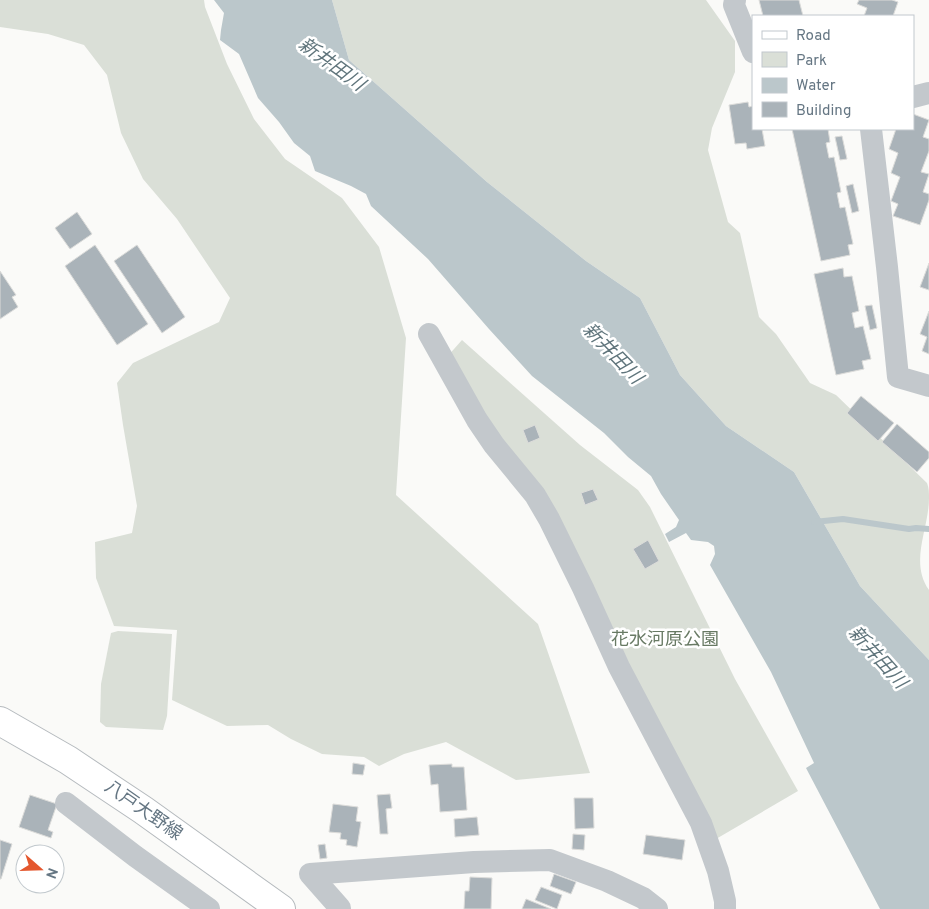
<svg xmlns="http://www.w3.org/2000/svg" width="929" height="909" viewBox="0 0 929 909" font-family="Overpass,'Noto Sans JP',sans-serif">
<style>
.green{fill:#dadfd7}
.water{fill:#bbc7cb}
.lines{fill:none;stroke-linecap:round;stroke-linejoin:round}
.stream{stroke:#bbc7cb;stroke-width:6}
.building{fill:#aab3b9;stroke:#dcdcda}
.major-casing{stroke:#b5babe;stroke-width:30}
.minor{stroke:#c3c8cc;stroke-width:22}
.major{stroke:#fff;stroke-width:28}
.labels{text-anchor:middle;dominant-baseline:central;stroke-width:5;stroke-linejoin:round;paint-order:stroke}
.park-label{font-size:18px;fill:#687a64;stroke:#fff}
.street-label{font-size:18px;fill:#657683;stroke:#fff}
.water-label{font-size:19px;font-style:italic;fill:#60757c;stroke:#fff}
</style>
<rect width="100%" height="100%" fill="#fafaf8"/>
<g class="green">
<path d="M0 0H204L205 7 227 64 254 119 285 159 342 198 379 247 406 338 396 495 538 624 590 773 516 780 446 742 404 754 379 766 364 757 322 754 291 739 268 725 227 726 172 700 177 630 114 626 96 578 95 542 132 533 137 506 123 425 117 383 133 363 219 322 230 298 177 219 143 179 121 133 107 75 84 45 48 34 0 27Z"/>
<path d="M332 0H706L735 41V72L712 128 708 150 728 222 740 233 759 317 776 334 810 383 836 395 927 483C929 488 929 493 929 498 929 529 909 562 929 590V660L860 586 794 472 726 426 680 375 640 298 586 261 487 182 349 60Z"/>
<path d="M462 340 580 445 638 490 650 507 735 679 798 791 716 839 497 436 446 358Z"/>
<path d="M118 631 172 634 167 716 163 730 106 727 100 722 101 684 111 633Z"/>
</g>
<path class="water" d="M214 0H332L349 60 487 182 586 261 640 298 680 375 726 426 794 472 860 586 929 660V909H880L806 768 814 763 771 672 710 565 715 554 714 546 708 542 691 540 686 533 669 542 665 534 676 527 679 520 661 494 651 476 628 457 604 433 532 376 489 329 428 259 371 206 366 194 351 186 315 171 310 156 294 143 279 122 258 98 239 54 220 40 221 30 224 13Z"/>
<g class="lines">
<path class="stream" d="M814 522 843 519 909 529 916 528 929 529"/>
</g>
<g class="building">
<path d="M759 0H799L803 16H763Z"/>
<path d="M859 0H892L898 2 893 16H864L867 8 857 4Z"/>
<path d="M748 102 749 107 753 106V129H762L765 146 747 149 746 143 735 144 729 105Z"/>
<path d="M913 114 929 120 923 137 929 139V151L921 172 929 174 923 192 929 194V200L920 225 893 216 898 204 891 201 900 177 891 173 898 153 889 149 896 129H913Z"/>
<path d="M792 129H828L830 142 826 143 829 158 834 157 841 192 837 193 840 208 845 207 853 244 848 245 850 255 821 261Z"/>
<path d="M842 136 847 159 840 160 835 137Z"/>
<path d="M853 184 859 211 852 213 846 186Z"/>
<path d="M77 212 92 234 70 249 55 228Z"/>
<path d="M95 245 148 324 117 345 65 266Z"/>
<path d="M137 245 185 317 162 333 114 261Z"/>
<path d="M929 263V290L920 287Z"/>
<path d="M843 268 844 277 852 276 859 311 852 313 855 328 863 326 871 359 862 361 864 369 836 375 814 274Z"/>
<path d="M0 271 16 295 12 297 18 307 0 319Z"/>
<path d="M872 305 877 328 870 330 865 306Z"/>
<path d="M929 311V354L922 351 927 337 920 334Z"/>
<path d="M861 396 894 423 878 441 847 413Z"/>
<path d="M897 424 929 452V458L917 472 882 442Z"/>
<path d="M535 425 540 438 528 443 523 430Z"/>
<path d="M593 489 598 500 585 505 581 493Z"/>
<path d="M648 540 659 561 645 569 633 549Z"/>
<path d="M353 763 365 765 363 775 352 774Z"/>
<path d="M452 764V767H464L467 810 440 812 438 784 431 785 429 765Z"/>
<path d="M390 794 392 808 386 809 388 834H380L377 795Z"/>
<path d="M30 795 57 804 48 830 53 832 51 838 19 827Z"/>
<path d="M574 798H593L594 828 575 829Z"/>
<path d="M333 804 358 807 356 821 361 822 357 847 346 845 347 840 340 839 341 833 329 832Z"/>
<path d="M477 817 479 835 455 837 454 819Z"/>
<path d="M573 834 585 835 584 850 572 849Z"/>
<path d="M646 835 685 840 682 860 643 854Z"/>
<path d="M0 840 12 844 1 879H0Z"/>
<path d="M325 844 327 858 320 859 318 845Z"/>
<path d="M554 874 576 882 571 894 550 886Z"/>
<path d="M470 877 492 878 491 909H464L465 891H469Z"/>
<path d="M541 887 562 895 557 909 535 900Z"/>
<path d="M526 899 551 909H522Z"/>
</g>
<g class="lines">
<defs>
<path id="major" d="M0 721 68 760 143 810 281 909"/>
</defs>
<use href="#major" class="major-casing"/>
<g class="minor">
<path d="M735 0 734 5 753 52"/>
<path d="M913 97 929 93"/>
<path d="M871 129 887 267 898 377 929 386"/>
<path d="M429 334 477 420 494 445 535 495 549 519 583 588 619 667 701 823 718 871 725 901V909"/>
<path d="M66 803 135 856 209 909"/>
<path d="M339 909 340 908 310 874 474 862 550 860 607 881 643 898 657 909"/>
</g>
<use href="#major" class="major"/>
</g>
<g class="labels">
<g class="park-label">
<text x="665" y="640">花水河原公園</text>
</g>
<g class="street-label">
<text transform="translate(143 811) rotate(35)">八戸大野線</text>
</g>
<g class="water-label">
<text transform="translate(331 65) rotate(36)">新井田川</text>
<text transform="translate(612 354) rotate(46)">新井田川</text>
<text transform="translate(877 658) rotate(48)">新井田川</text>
</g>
</g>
<rect x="752" y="15" width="162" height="115" fill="#ffffff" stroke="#c1c8cd"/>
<rect x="762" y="31" width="25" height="8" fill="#ffffff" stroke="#c1c8cd"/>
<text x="796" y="40" font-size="15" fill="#657683">Road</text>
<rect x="762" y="52" width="25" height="15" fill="#dadfd7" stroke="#c1c8cd"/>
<text x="796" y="65" font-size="15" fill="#657683">Park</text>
<rect x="762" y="78" width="25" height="15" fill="#bbc7cb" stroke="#c1c8cd"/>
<text x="796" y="90" font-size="15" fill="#657683">Water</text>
<rect x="762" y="102" width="25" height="15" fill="#aab3b9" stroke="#c1c8cd"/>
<text x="796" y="115" font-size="15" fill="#657683">Building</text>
<g transform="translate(40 869) rotate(110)"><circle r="24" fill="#ffffff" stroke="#c1c8cd"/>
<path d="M0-4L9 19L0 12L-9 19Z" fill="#e4572e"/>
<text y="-8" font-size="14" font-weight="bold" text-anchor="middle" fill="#657683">N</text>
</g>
</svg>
